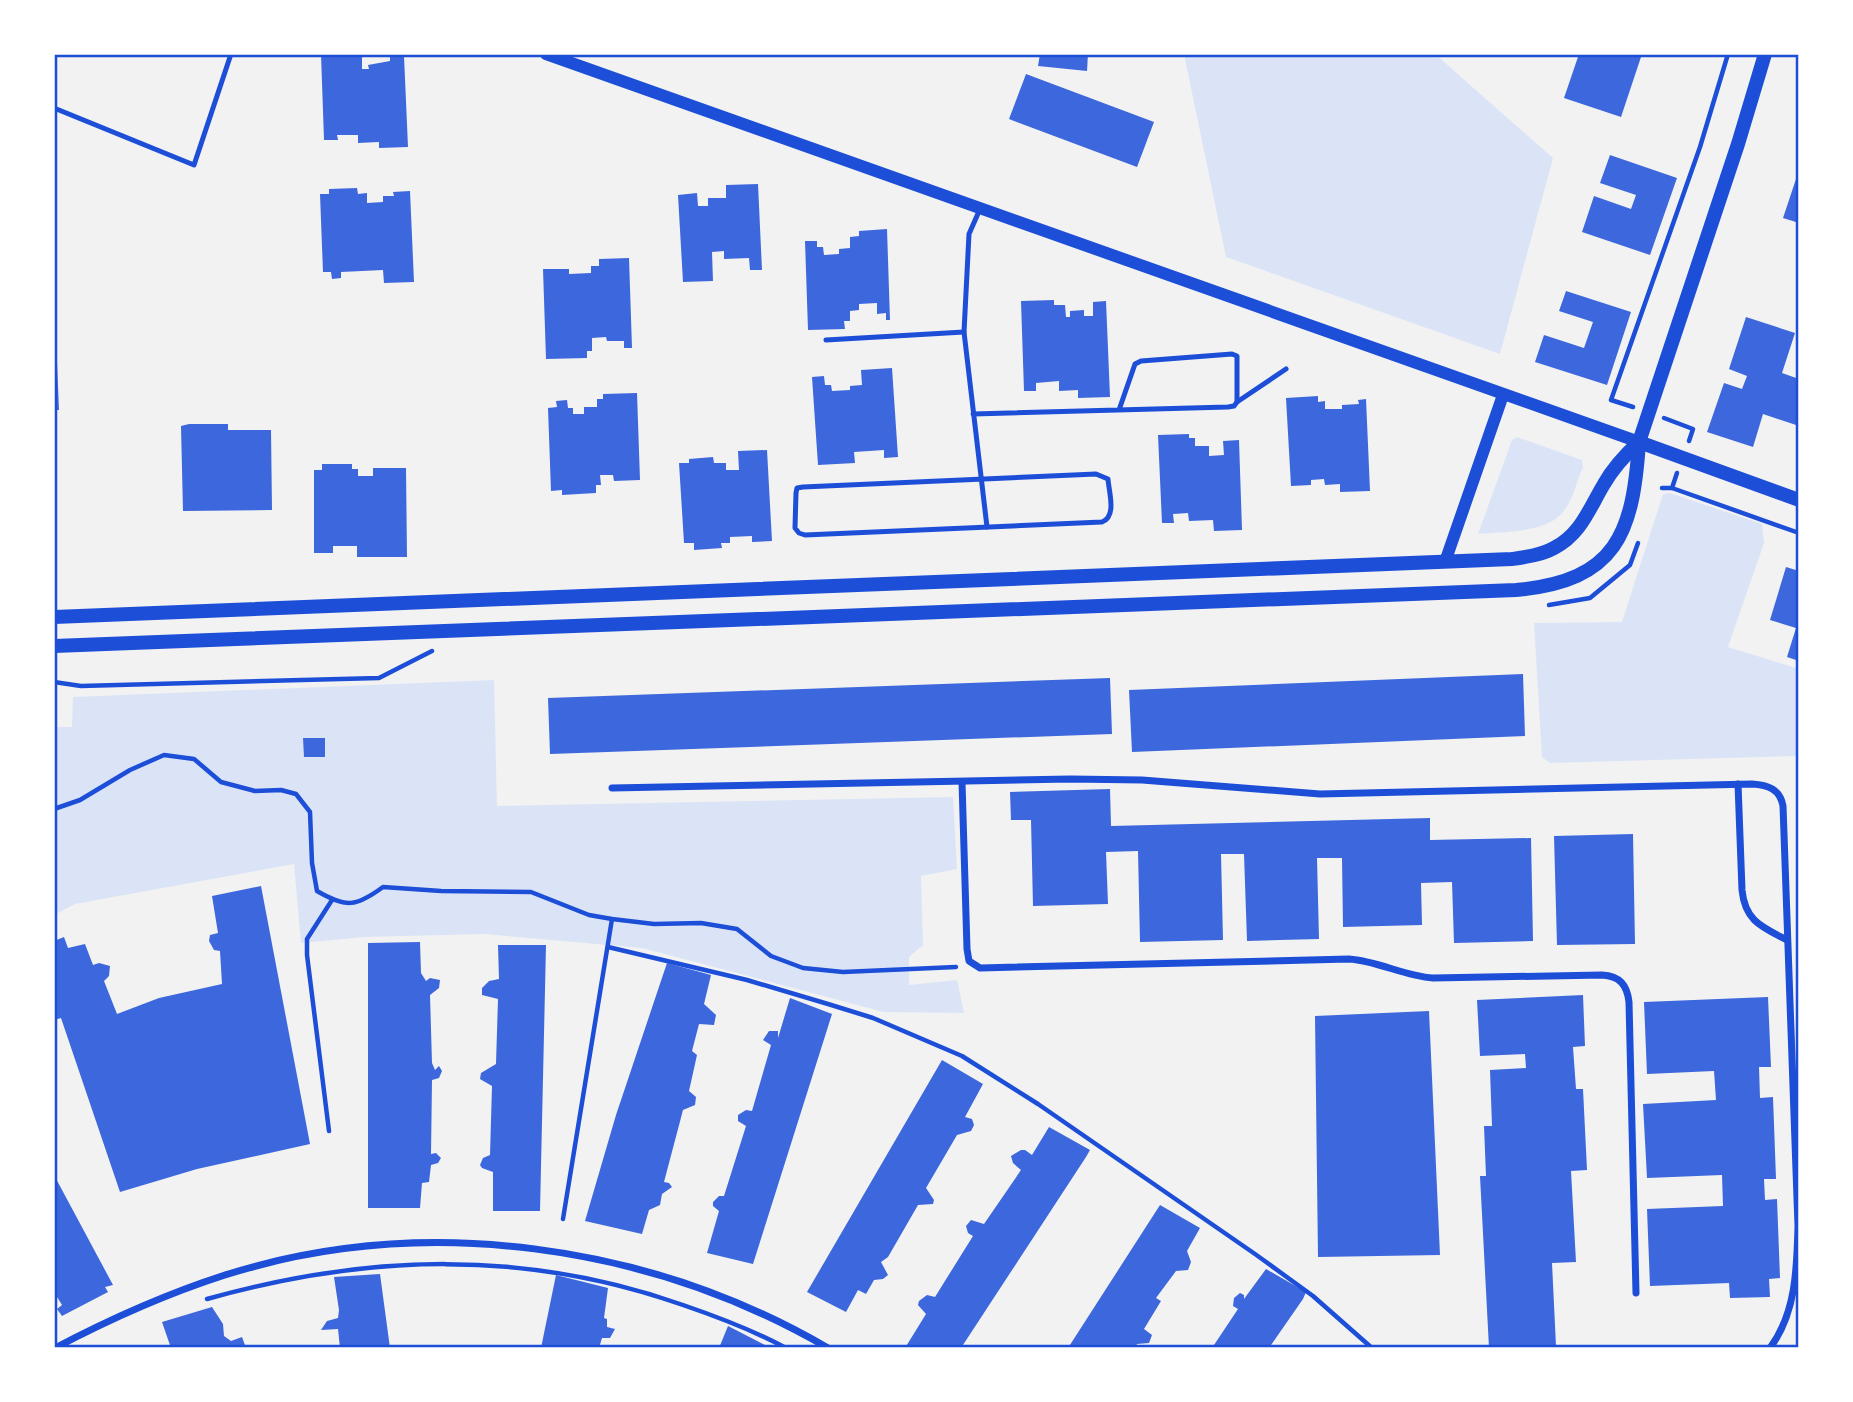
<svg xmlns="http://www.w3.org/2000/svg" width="1853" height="1402" viewBox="0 0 1853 1402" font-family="'Varela Round',sans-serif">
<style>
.green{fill:#dbe4f7}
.building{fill:#3d67dc}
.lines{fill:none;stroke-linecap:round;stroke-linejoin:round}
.path{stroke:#1d4ed8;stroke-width:4.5}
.service{stroke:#1d4ed8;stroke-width:5}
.minor{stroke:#1d4ed8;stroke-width:7}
.tertiary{stroke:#1d4ed8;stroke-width:12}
.secondary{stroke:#1d4ed8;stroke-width:14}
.neatline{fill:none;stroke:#1d4ed8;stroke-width:2.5}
</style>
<rect width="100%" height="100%" fill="#f2f2f2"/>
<g class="green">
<path d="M1184 54H1435L1553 158 1500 354 1226 257Z"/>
<path d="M1517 437 1582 460 1583 467C1577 480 1574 496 1566 508 1550 534 1505 531 1478 534L1512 440Z"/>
<path d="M1670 493 1762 524 1764 543 1728 647 1799 669V756L1550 763 1542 757 1534 623 1622 622 1663 494Z"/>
<path d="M494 680 497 806 953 797 957 869 921 876 923 945 909 957V985L957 980 964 1013 884 1012 642 948 484 934 365 937 301 943 294 864 75 904 54 915V727H72L73 697Z"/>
</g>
<g class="building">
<path d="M321 54 362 56V69H369L368 65 390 61V56H404L408 147 379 148V142L358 143V135H337L338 140H324Z"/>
<path d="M1040 54H1088L1087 71 1038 66Z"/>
<path d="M1579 54H1642L1621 117 1564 98Z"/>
<path d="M1026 74 1154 122 1137 167 1009 119Z"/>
<path d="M1610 155 1677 178 1650 255 1582 232 1594 196 1631 209 1636 195 1600 183Z"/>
<path d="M1798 173H1799V223L1783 218Z"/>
<path d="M758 184 762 270H750L749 258 724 259V251L712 252 713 281 683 282 678 195 697 193 698 206H708V198H726V185Z"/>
<path d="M357 188 358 194 367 193V203L383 202V196H394L393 192 410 191 414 282 384 283 383 270 341 272V278L332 279 331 272H323L320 194H329V189Z"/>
<path d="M887 229 890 320H886V313L877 314V303L859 304V310L850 311V321H844L845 329 808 330 805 241H817V247H823L824 255 839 254V249L850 248V237L859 236V231Z"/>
<path d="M629 258 632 348H624V341H607L606 337 592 338V351H587V358L546 359 543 269H569V274L591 273V266H599V259Z"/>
<path d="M1566 291 1631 312 1607 385 1535 362 1544 335 1584 348 1593 322 1559 311Z"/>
<path d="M1054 300V305H1065L1066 317H1070V311L1084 310V316H1093V302L1106 301 1110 397 1078 398V390L1059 391V381L1036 383V391H1024L1021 301Z"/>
<path d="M1746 317 1795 333 1782 373 1799 379V426L1763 414 1753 447 1707 432 1724 383 1742 389 1747 376 1729 369Z"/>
<path d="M54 362H57L59 410H54Z"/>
<path d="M892 368 898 457 884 458V450L854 452 855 463 818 465 812 377 824 376 825 385H831L832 391 850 390V386L862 385 861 370Z"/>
<path d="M637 393 640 480 614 481 613 475H600L601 485H596V493L562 495V490L551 491 548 408 557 407 556 401 567 400 568 408H573V414H584V407H597V399H603V394Z"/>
<path d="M1318 396V402L1325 401V409H1342V405L1359 404 1358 400 1366 399 1370 491 1340 492V484L1325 485 1324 479 1311 480V485L1291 486 1286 398Z"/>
<path d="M189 424H228V430H271L272 510 183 511 181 426Z"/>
<path d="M1189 434V438H1195V446H1209V456L1224 455 1223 441 1239 440 1242 530 1214 531 1213 520 1189 521 1188 513 1173 514 1174 523H1162L1158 435Z"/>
<path d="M767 450 772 541 752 542V536L730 537V543H721L722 548 694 550V543H684L679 463H689V459L713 457 714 463H726V470H739L738 451Z"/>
<path d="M322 464H352V469H358V476H373V468H406L407 557H357V546H333V553H314V470H322Z"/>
<path d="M1786 567 1799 571V661L1787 657 1796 628 1770 620Z"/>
<path d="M1523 674 1525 736 1132 752 1129 690Z"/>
<path d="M1110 678 1112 734 550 754 548 698Z"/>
<path d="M303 738H325V757H304Z"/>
<path d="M1110 789 1111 826 1430 818V840L1531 838 1533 941 1454 943 1452 882 1421 883 1422 925 1343 927 1342 858H1317L1319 939 1247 941 1244 854H1221L1223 940 1140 942 1138 851 1106 852 1108 904 1033 906 1031 820H1011L1010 792Z"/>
<path d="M1633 834 1635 944 1557 945 1554 836Z"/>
<path d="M261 886 310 1144 197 1169 120 1192 61 1018 54 1020V941L64 937 68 948 85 944 93 965 99 963 110 966 109 976 104 981 117 1014 159 998 222 984 220 951 214 950 209 941 210 935 218 933 212 896Z"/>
<path d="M420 942 421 973 426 981 430 978 440 980 439 988 430 995 432 1063 435 1070 439 1066 442 1071 439 1078 432 1080 431 1154 436 1153 441 1158 438 1163 431 1165 429 1182 422 1183 420 1208H368V943Z"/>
<path d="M498 945H546L540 1211H493V1172L482 1168 480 1165 483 1158 490 1155 492 1086 480 1079 481 1073 496 1064 498 999 482 995V988L489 981 499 979Z"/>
<path d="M667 963 711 975 704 1004 716 1015 714 1025 699 1024 692 1051 697 1055 689 1091 696 1097 695 1105 683 1110 664 1182 669 1183 672 1187 662 1194 660 1205 649 1210 642 1234 585 1221 616 1115Z"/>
<path d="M1583 995 1585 1046 1573 1047 1576 1089H1583L1587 1170 1571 1171 1576 1262 1552 1263 1556 1346 1489 1348 1480 1176H1486L1484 1126H1492L1490 1070 1526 1068 1525 1054 1480 1056 1477 1000Z"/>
<path d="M1768 997 1771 1067H1759L1760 1098 1773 1097 1776 1179H1764L1765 1200 1777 1199 1780 1278 1769 1279 1770 1297 1730 1298 1729 1283 1650 1286 1647 1209 1723 1206 1722 1175 1647 1178 1643 1104 1716 1100 1714 1071 1647 1074 1644 1002Z"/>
<path d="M790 998 832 1014 753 1264 707 1253 719 1211 713 1206V1202L719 1196H724L746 1126 738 1121V1115L746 1110 752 1111 771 1045 763 1040 769 1031H778V1038Z"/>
<path d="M1429 1011 1440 1255 1318 1257 1315 1016Z"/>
<path d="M942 1060 983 1084 965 1117 972 1119 974 1125 971 1131 957 1135 926 1188 934 1200 933 1204 918 1205 888 1257 881 1262 888 1275 883 1279 874 1280 866 1294 858 1290 846 1312 807 1292Z"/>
<path d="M1049 1127 1090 1150 1086 1157 961 1348H905L926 1314 918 1305 919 1301 927 1295 935 1297 973 1236 968 1233 966 1226 971 1220 984 1224 1021 1170 1013 1163 1011 1156 1021 1150H1025L1032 1155Z"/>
<path d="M54 1175 113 1285 105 1287 108 1292 62 1316 57 1309 62 1305 54 1292Z"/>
<path d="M1160 1205 1200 1228 1187 1251 1191 1262 1188 1270 1176 1271 1156 1298 1161 1301 1144 1329 1152 1335 1149 1343 1137 1344 1135 1348H1068Z"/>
<path d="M1266 1269 1306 1292 1303 1299 1269 1348H1212L1238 1309 1233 1306 1234 1298 1240 1293 1244 1295V1299Z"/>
<path d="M380 1274 390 1348H340L338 1329 321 1330 327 1321 338 1318 339 1310 334 1277Z"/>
<path d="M556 1275 608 1288 604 1318 607 1319V1327L615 1329 610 1338H602L599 1348H541Z"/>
<path d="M212 1307 223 1324 224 1336 231 1341 242 1337 246 1348H171L162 1322Z"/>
<path d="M728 1326 765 1345 763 1348H719Z"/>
</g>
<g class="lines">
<g class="path">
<path d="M1633 407 1611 400 1700 147 1728 54"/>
<path d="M1664 418 1693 429 1689 441"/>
<path d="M1662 488H1672L1799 533"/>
<path d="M1672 488 1677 473"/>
<path d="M1549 605 1590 598 1630 565 1638 543"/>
<path d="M54 682 81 686 379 678 432 651"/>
<path d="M54 809 80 800 130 770 164 755 194 759 221 782 255 791 281 790 296 794 310 812 312 863 317 891C346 908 356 907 383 887L441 891 531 892 589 915 612 919 654 924 701 923 737 929 771 956 803 968 843 972 956 967"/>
<path d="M608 947 747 980 828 1004 873 1018 962 1056 1038 1104 1255 1254 1313 1296 1372 1348"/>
<path d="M329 1131 307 955V939L332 900"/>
<path d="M563 1219 612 919"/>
<path d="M207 1299C367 1254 524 1249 683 1305 718 1317 753 1330 786 1348"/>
</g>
<g class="service">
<path d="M54 108 194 165 231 54"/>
<path d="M980 209 969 234 964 332 987 527"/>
<path d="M826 340 964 332"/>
<path d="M1237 402 1286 369"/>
<path d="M973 414 1228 407 1234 406 1237 402V356L1232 354 1141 361 1135 364 1119 410"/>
<path d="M1096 474 1108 479C1109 493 1117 516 1102 522L805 535 799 533 795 528 796 493 797 488 803 487Z"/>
</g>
<g class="minor">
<path d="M962 782 967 949 969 961 980 968 1349 959C1378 961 1404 976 1433 978L1602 975C1620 976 1627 985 1629 1002L1636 1293"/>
<path d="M1738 784 1742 890C1745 921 1762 927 1787 940"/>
<path d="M612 788 1070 779 1142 780 1320 794 1752 784C1768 785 1780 789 1783 806L1798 1226C1797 1268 1796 1313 1770 1348"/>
<path d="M55 1348C110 1319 166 1294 225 1275 425 1212 649 1244 828 1348"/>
</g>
<g class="tertiary">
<path d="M546 54 1639 442"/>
<path d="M1445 562 1503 395"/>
</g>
<g class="secondary">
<path d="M1639 442 1799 500"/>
<path d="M54 617 1512 559C1526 557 1541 555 1554 548 1581 534 1589 509 1604 484 1613 468 1625 455 1639 442"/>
<path d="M54 646 1516 590C1617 581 1633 533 1639 442L1738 144 1765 54"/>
</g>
</g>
<rect width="1853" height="1402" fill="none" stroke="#ffffff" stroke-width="112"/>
<rect x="56" y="56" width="1741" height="1290" class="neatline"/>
</svg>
